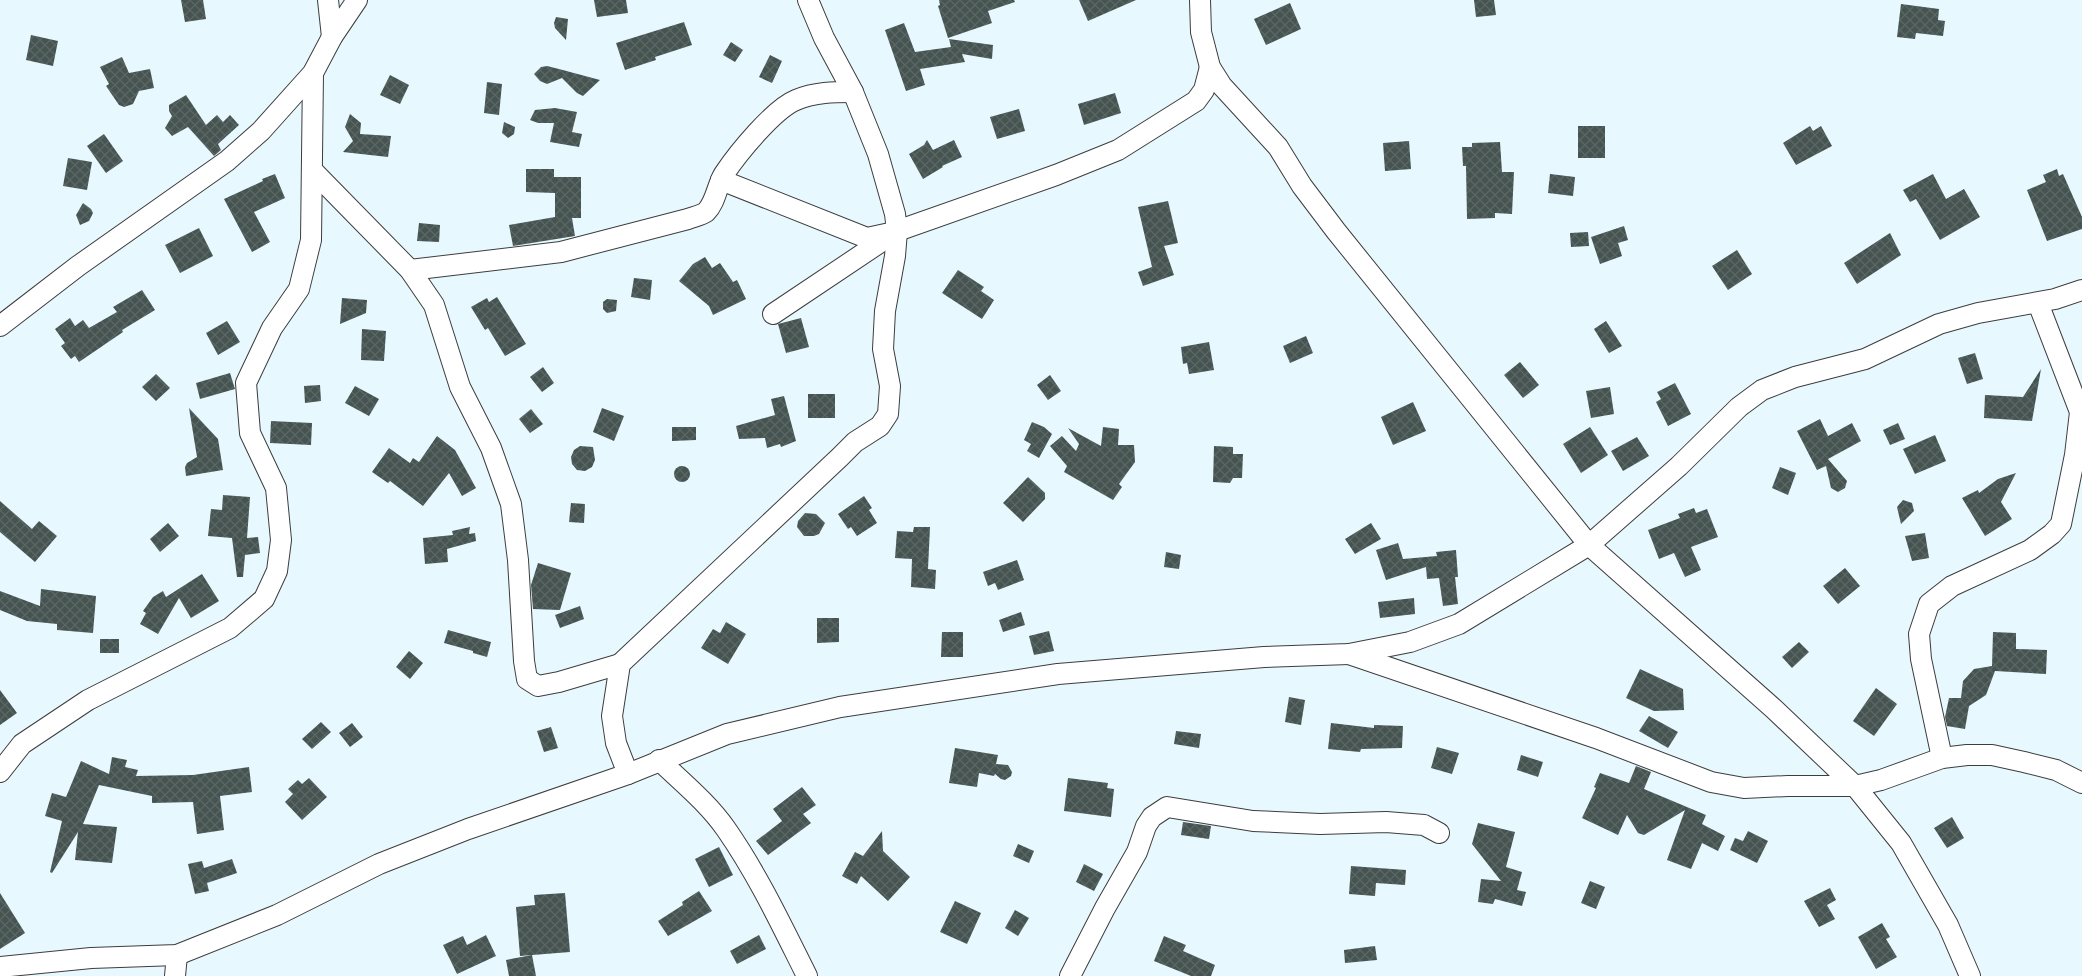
<svg xmlns="http://www.w3.org/2000/svg" width="2082" height="976" viewBox="0 0 2082 976" font-family="'Times New Roman',serif">
<style>
.building{fill:url(#building-cross-hatch)}
.lines{fill:none;stroke-linecap:round;stroke-linejoin:round}
.street-casing{stroke:#3d3d3d;stroke-width:22}
.street{stroke:#fff;stroke-width:20}
</style>
<defs>
<pattern id="building-cross-hatch" width="8" height="8" patternUnits="userSpaceOnUse" patternTransform="scale(1.25)"><rect width="8" height="8" fill="#455351"/><path d="M0 0l8 8M0 8l8-8" fill="none" stroke="#5c6765"/></pattern>
</defs>
<rect width="100%" height="100%" fill="#e7f9ff"/>
<g class="building">
<path d="M181 0H203L206 19 185 22Z"/>
<path d="M594 0H626L628 13 597 17Z"/>
<path d="M939 0H1014L1015 2 988 11 992 23 948 38 938 6 940 5Z"/>
<path d="M1079 0H1136L1088 21Z"/>
<path d="M1474 0H1494L1496 15 1476 17Z"/>
<path d="M1290 3 1301 29 1266 45 1254 19Z"/>
<path d="M1901 4 1939 9 1938 20 1945 21 1943 36 1916 33 1915 39 1897 37Z"/>
<path d="M556 17 568 19 566 40 555 28 554 23Z"/>
<path d="M684 22 692 45 655 57 656 60 625 70 616 43Z"/>
<path d="M904 23 915 52 951 47 949 39 993 45 992 59 962 54 965 62 920 69 925 85 906 91 885 30Z"/>
<path d="M31 35 58 41 53 66 26 60Z"/>
<path d="M731 42 743 50 735 62 723 55Z"/>
<path d="M770 55 782 61 772 83 759 77Z"/>
<path d="M122 57 129 73 150 69 154 88 139 91 133 104 124 107 119 105 106 86 109 84 100 67Z"/>
<path d="M547 66 559 69 600 80 583 96 577 93 562 78 547 84 540 81 534 74 541 67Z"/>
<path d="M390 75 409 85 400 104 380 95Z"/>
<path d="M487 82 502 84 499 115 484 113Z"/>
<path d="M1115 93 1121 113 1084 125 1078 104Z"/>
<path d="M186 95 206 125 217 115 223 122 230 115 239 125 218 144 221 150 214 156 188 127 172 136 165 128 172 116 169 111V105Z"/>
<path d="M555 108 577 112 572 132 582 134 579 147 550 142 554 123H538L530 120 535 110Z"/>
<path d="M1019 109 1025 131 997 139 990 117Z"/>
<path d="M350 114 361 123 360 134 391 136 388 157 343 152 353 141 345 127Z"/>
<path d="M504 122 515 127 514 134 508 138 502 133Z"/>
<rect x="1578" y="126" width="27" height="32"/>
<path d="M1810 126 1813 131 1821 126 1832 146 1796 165 1783 143Z"/>
<path d="M104 134 123 161 106 173 87 146Z"/>
<path d="M927 140 933 150 954 140 962 157 942 166 943 167 923 179 909 154 924 145Z"/>
<path d="M1409 141 1411 169 1385 171 1383 143Z"/>
<path d="M1500 142 1502 172H1514L1512 214 1495 213V218L1467 219 1466 166H1463L1462 147H1472V143Z"/>
<path d="M68 158 92 162 87 190 63 186Z"/>
<path d="M526 169H554V177H581V218H572L575 236 513 246 509 225 555 217V193L526 192Z"/>
<path d="M2057 169 2059 176 2063 174 2082 217V229L2047 241 2027 190 2046 182 2043 175Z"/>
<path d="M275 174 285 198 254 212 270 242 252 252 224 199 263 181 262 179Z"/>
<path d="M1550 174 1575 177 1573 196 1548 193Z"/>
<path d="M1933 174 1946 199 1964 189 1980 217 1940 240 1916 199 1910 202 1903 190Z"/>
<path d="M1168 201 1178 243 1164 246 1174 275 1143 286 1138 272 1152 267 1138 207Z"/>
<path d="M83 203 91 209 93 213 89 221 80 225 76 215Z"/>
<path d="M419 223 440 225 439 242 417 241Z"/>
<path d="M1624 226 1628 240 1618 243 1622 256 1600 264 1591 237Z"/>
<path d="M199 228 213 256 180 273 165 245Z"/>
<path d="M1588 232 1589 246 1571 247 1570 233Z"/>
<path d="M1890 233 1901 255 1857 284 1844 263Z"/>
<path d="M1737 250 1752 274 1728 290 1712 266Z"/>
<path d="M705 257 712 268 720 263 733 282 737 280 746 299 713 315 709 306 679 281 693 264Z"/>
<path d="M958 270 984 287 981 291 994 300 982 319 942 293Z"/>
<path d="M634 278 652 280 650 300 631 297Z"/>
<path d="M142 290 155 310 122 330 123 332 79 362 75 356 71 359 61 346 65 343 55 329 70 318 75 326 83 320 89 328 117 312 113 307Z"/>
<path d="M497 297 526 344 505 356 488 328 485 330 471 307 487 298 489 302Z"/>
<path d="M342 298 367 300 366 313 340 324Z"/>
<path d="M607 299 617 300 616 311 607 313 603 309V302Z"/>
<path d="M801 318 809 347 786 353 778 324Z"/>
<path d="M227 321 240 342 218 355 206 333Z"/>
<path d="M1606 321 1622 346 1609 353 1594 329Z"/>
<path d="M362 329 386 331 384 361 361 360Z"/>
<path d="M1306 336 1313 353 1290 363 1283 346Z"/>
<path d="M1209 342 1214 370 1189 374 1187 363 1183 364 1181 347Z"/>
<path d="M1975 353 1983 379 1967 384 1958 358Z"/>
<path d="M1520 362 1539 385 1523 398 1504 375Z"/>
<path d="M543 367 554 383 542 392 530 377Z"/>
<path d="M2041 369 2032 421 1984 418 1985 395 2023 397Z"/>
<path d="M230 373 235 389 200 399 196 383Z"/>
<path d="M156 374 170 388 156 401 142 387Z"/>
<path d="M1050 375 1061 391 1048 400 1037 385Z"/>
<path d="M1675 383 1691 414 1668 426 1656 402 1661 399 1657 392Z"/>
<path d="M320 385 321 401 305 403 304 386Z"/>
<path d="M355 386 379 399 369 416 345 403Z"/>
<path d="M1610 387 1614 414 1591 418 1586 391Z"/>
<rect x="808" y="394" width="27" height="24"/>
<path d="M784 396 796 441 781 447 780 444 767 448 765 438 739 439 736 426 775 415 771 399Z"/>
<path d="M1413 402 1426 431 1393 445 1381 417Z"/>
<path d="M189 408 218 439 223 470 186 476 185 467 187 463 197 457Z"/>
<path d="M602 408 624 416 614 441 593 432Z"/>
<path d="M531 409 543 424 530 433 519 419Z"/>
<path d="M1820 419 1828 436 1852 423 1861 441 1828 459 1847 481 1845 488 1838 492 1831 488 1826 466 1817 470 1797 431Z"/>
<path d="M271 421 312 423 311 445 270 443Z"/>
<path d="M1032 422 1044 427 1052 434 1039 458 1027 451 1031 444 1024 440Z"/>
<path d="M1898 423 1905 439 1890 445 1883 430Z"/>
<path d="M672 427H696V440L672 441Z"/>
<path d="M1103 427 1119 429 1118 445H1134L1135 462 1119 484 1122 487 1113 500 1064 472 1067 466 1050 446 1062 436 1076 451 1079 444 1068 428 1101 446Z"/>
<path d="M1590 427 1608 455 1581 473 1563 444Z"/>
<path d="M1935 435 1946 461 1915 474 1903 449Z"/>
<path d="M437 436 455 450 476 488 462 496 449 473 423 506 390 481 388 483 372 472 389 448 410 463 413 458 419 462Z"/>
<path d="M1637 437 1649 456 1623 471 1611 451Z"/>
<path d="M580 446 593 447 595 460 592 467 585 471 577 470 572 464 571 457 574 450Z"/>
<path d="M1214 446 1233 447V454H1243L1242 478H1233L1230 483 1213 482Z"/>
<circle cx="682" cy="474" r="8"/>
<path d="M1780 467 1796 473 1788 495 1772 488Z"/>
<path d="M2016 473 2001 502 2012 519 1985 536 1962 498 1978 490 1979 493 1998 479Z"/>
<path d="M1028 477 1045 493V499L1023 522 1003 503Z"/>
<path d="M223 495 250 497 247 538 258 537 260 553 245 555 243 577H237L232 538 208 536 211 509 222 510Z"/>
<path d="M864 496 872 508 869 510 877 523 857 536 851 527 848 529 838 514Z"/>
<path d="M1903 500 1912 503 1914 511 1901 524 1897 507Z"/>
<path d="M0 501 32 529 39 521 57 536 35 562 0 532Z"/>
<path d="M571 503 585 504 584 523 569 522Z"/>
<path d="M1694 508 1696 513 1707 509 1718 537 1691 547 1701 570 1685 577 1674 553 1659 559 1648 530 1680 518 1678 514Z"/>
<path d="M805 513 816 514 825 523 819 534 814 536H804L797 527 798 521Z"/>
<path d="M168 523 179 536 160 552 150 539Z"/>
<path d="M1371 523 1381 539 1355 554 1345 539Z"/>
<path d="M470 527 469 534 475 533 476 541 447 549 448 562 425 564 423 538 453 535 452 531Z"/>
<path d="M914 527H930L928 569 936 570 935 589 911 587 912 559 895 558 897 531 913 532Z"/>
<path d="M1925 533 1929 558 1912 561 1905 536Z"/>
<path d="M1398 543 1403 559 1437 556 1436 552 1456 550 1458 577H1455L1458 604 1443 606 1439 578 1427 579 1426 567 1386 580 1376 550Z"/>
<path d="M1166 552 1181 555 1179 569 1164 567Z"/>
<path d="M1017 560 1024 580 998 590 995 583 988 586 983 572Z"/>
<path d="M538 563 571 573 560 610 533 609 531 585Z"/>
<path d="M1845 568 1860 586 1838 604 1823 586Z"/>
<path d="M202 574 219 601 191 618 179 598 158 634 140 624 146 613 143 611 153 597 163 591 166 597Z"/>
<path d="M41 589 96 596 93 633 57 630V624L27 621 0 610V591L40 606Z"/>
<path d="M1414 598 1415 614 1380 618 1378 602Z"/>
<path d="M580 606 584 619 560 628 555 615Z"/>
<path d="M1021 612 1025 625 1003 632 999 620Z"/>
<path d="M817 618H839V642L817 643Z"/>
<path d="M726 622 746 634 728 664 701 648 713 629 720 633Z"/>
<path d="M448 630 491 642 487 657 473 653V651L444 643Z"/>
<path d="M1049 631 1054 651 1034 655 1029 636Z"/>
<path d="M942 632H963V657H941Z"/>
<path d="M1993 632 2016 633V649L2047 650 2046 674 1995 671 1986 695 1969 706 1965 729 1947 726 1945 717 1949 698H1961L1963 681 1974 669 1992 666Z"/>
<rect x="100" y="639" width="19" height="14"/>
<path d="M1799 642 1809 652 1792 668 1782 657Z"/>
<path d="M409 651 423 663 410 679 396 667Z"/>
<path d="M1640 669 1683 689 1684 710 1654 711 1626 698Z"/>
<path d="M1876 688 1897 704 1874 736 1853 721Z"/>
<path d="M0 690 17 713 0 725Z"/>
<path d="M1289 697 1305 700 1301 725 1285 722Z"/>
<path d="M1649 716 1678 732 1668 748 1639 731Z"/>
<path d="M321 722 331 732 312 749 302 739Z"/>
<path d="M352 723 363 737 350 747 339 733Z"/>
<path d="M1331 723 1374 728V725L1403 726 1402 748 1361 749 1360 752 1328 749Z"/>
<path d="M551 727 558 748 544 752 537 731Z"/>
<path d="M1176 731 1201 734 1199 748 1174 744Z"/>
<path d="M1437 747 1459 753 1452 774 1431 768Z"/>
<path d="M955 748 998 755 996 764 1008 765 1012 772 1011 776 1005 780 1001 779 995 774 994 776 979 773 977 787 949 783Z"/>
<path d="M1521 755 1543 762 1538 777 1517 770Z"/>
<path d="M112 757 127 760 125 767 138 770 136 776 193 775 249 767 252 792 220 796 224 830 197 834 193 802 152 803V796L99 785 83 824 117 827 112 863 75 860 78 832 52 873 50 872 62 821 45 816 52 793 66 797 81 761 109 774Z"/>
<path d="M1636 766 1651 772 1644 789 1706 815 1702 824 1725 836 1718 851 1702 843 1691 869 1667 860 1685 810 1644 835 1638 833 1627 815 1618 835 1582 818 1596 788 1594 787 1600 773 1629 783Z"/>
<path d="M309 778 327 797 302 820 285 802 293 794 288 789 298 780 302 784Z"/>
<path d="M1068 778 1108 783 1107 788 1114 789 1111 817 1064 811Z"/>
<path d="M802 787 816 805 803 814 811 823 768 855 756 841 782 821 773 809Z"/>
<path d="M1952 817 1964 838 1947 848 1934 828Z"/>
<path d="M1183 822 1211 826 1209 839 1181 835Z"/>
<path d="M1478 823 1515 832 1506 867 1522 872 1517 890 1526 892 1522 906 1495 899 1493 904 1478 902 1481 879 1501 881 1472 844Z"/>
<path d="M882 831 883 851 910 877 888 901 861 876 857 884 842 876 855 852 863 856Z"/>
<path d="M1748 831 1768 841 1757 863 1730 850 1735 838 1743 841Z"/>
<path d="M1018 844 1034 851 1029 863 1013 856Z"/>
<path d="M719 847 733 875 709 887 695 859Z"/>
<path d="M232 859 237 873 207 883 209 891 195 894 188 864 202 861 204 868Z"/>
<path d="M1084 864 1103 874 1094 891 1076 882Z"/>
<path d="M1351 866 1406 870 1405 885 1376 883 1375 896 1349 894Z"/>
<path d="M1590 881 1605 887 1596 909 1581 903Z"/>
<path d="M1830 888 1836 900 1827 905 1835 919 1819 927 1804 901Z"/>
<path d="M699 891 712 911 668 936 658 921 683 905 682 902Z"/>
<path d="M0 893 25 933 0 949Z"/>
<path d="M565 893 570 952 520 956 516 907 535 905 534 895Z"/>
<path d="M955 901 981 913 967 944 940 932Z"/>
<path d="M1015 910 1029 918 1018 936 1005 928Z"/>
<path d="M1882 923 1890 937 1886 939 1897 957 1876 969 1858 937Z"/>
<path d="M486 935 496 956 457 974 443 945 463 936 467 945Z"/>
<path d="M759 935 766 949 737 964 730 951Z"/>
<path d="M1164 936 1186 945 1183 951 1215 965 1211 976H1191L1154 961Z"/>
<path d="M1375 946 1377 960 1345 963 1344 950Z"/>
<path d="M532 955 536 976H509L506 960Z"/>
</g>
<g class="lines">
<defs>
<g id="street">
<path d="M328 0 332 37"/>
<path d="M1200 0 1201 32 1210 67 1222 86 1278 147 1302 186 1336 231 1589 545 1774 709 1855 786 1901 843 1948 925 1970 976"/>
<path d="M313 171 410 270 434 305 460 387 491 448 511 504 518 560 524 661 527 679 538 686 559 682 620 664"/>
<path d="M721 180 867 238 890 233"/>
<path d="M410 270 561 252 688 219C693 217 702 215 706 212 716 202 717 185 724 174 738 153 774 109 796 100 815 92 834 92 853 92"/>
<path d="M773 314 897 231 1056 175 1118 150 1196 101 1204 90 1210 67"/>
<path d="M0 326 78 266 227 161 261 131 313 73 332 37 357 0"/>
<path d="M1349 654 1596 738 1711 782 1744 788 1788 786H1855L1881 780 1942 758 1967 755H1992L2024 762 2056 770 2082 783"/>
<path d="M1942 758 1921 659 1919 634 1929 604 1952 586 2030 550 2052 534 2061 524 2075 455 2080 412 2038 303"/>
<path d="M659 760C682 782 708 803 726 829 758 875 782 926 807 976"/>
<path d="M0 772 22 744 88 700 230 628 264 599 277 571 281 540 276 488 250 433 246 383 272 328 299 289 311 240 313 73"/>
<path d="M628 774 616 743 612 716 620 664 840 457 855 442 880 426 888 414 890 386 883 349 885 311 895 256 897 231 895 214 878 154 853 92 824 38 808 0"/>
<path d="M0 967 91 958 177 955 277 915 379 864 468 829 628 774 727 734 840 707 1058 674 1264 657 1349 654 1410 642 1459 624 1589 545 1679 466 1739 407 1762 390 1795 377 1865 359 1939 324 1978 313 2055 299 2082 290"/>
<path d="M175 976 177 955"/>
<path d="M1070 976 1105 908 1137 852 1146 826 1152 817 1167 807 1253 821 1320 824 1386 822 1424 825 1439 833"/>
</g>
</defs>
<use href="#street" class="street-casing"/>
<use href="#street" class="street"/>
</g>
</svg>
